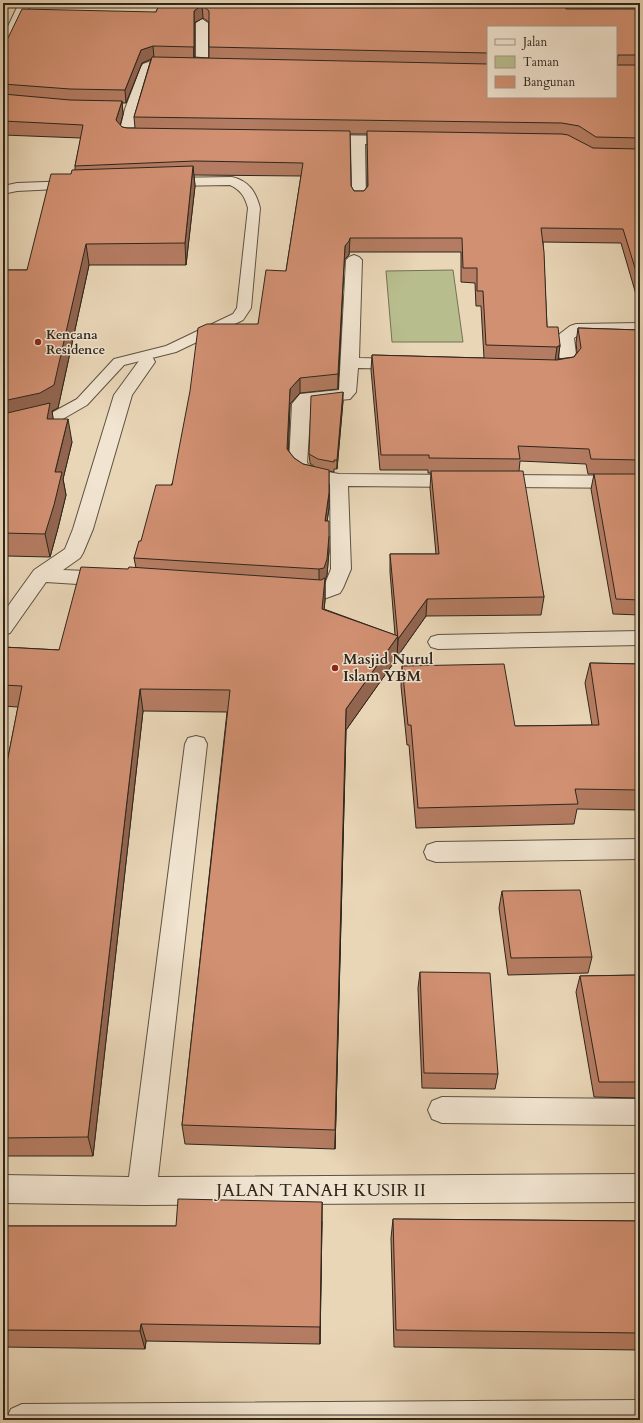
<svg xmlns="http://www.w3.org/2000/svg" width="643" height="1423" viewBox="0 0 643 1423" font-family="Cardo,serif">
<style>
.green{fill:#b8bd8d;stroke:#737254}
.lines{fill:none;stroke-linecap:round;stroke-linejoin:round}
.lane-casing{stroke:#5d5243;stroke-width:2}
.street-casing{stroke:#5d5243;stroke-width:2}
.lane{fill:#f1e4d0;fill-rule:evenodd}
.street{fill:#f1e4d0;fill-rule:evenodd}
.wall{fill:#b47c62;stroke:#2e261c;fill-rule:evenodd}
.shaded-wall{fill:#926550;stroke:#2e261c}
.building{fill:#d19072;stroke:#2e261c}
.poi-dot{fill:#8f2418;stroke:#f1e4d0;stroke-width:1.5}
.labels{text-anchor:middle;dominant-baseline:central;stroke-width:3;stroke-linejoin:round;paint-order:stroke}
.far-poi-label{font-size:13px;font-weight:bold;fill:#2e261c;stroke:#f1e4d0;text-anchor:start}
.poi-label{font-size:15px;font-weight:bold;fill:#2e261c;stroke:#f1e4d0;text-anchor:start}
.near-street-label{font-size:18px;fill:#2e261c;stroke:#f1e4d0}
</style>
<rect width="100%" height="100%" fill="#e9d6b7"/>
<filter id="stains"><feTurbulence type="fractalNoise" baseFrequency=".005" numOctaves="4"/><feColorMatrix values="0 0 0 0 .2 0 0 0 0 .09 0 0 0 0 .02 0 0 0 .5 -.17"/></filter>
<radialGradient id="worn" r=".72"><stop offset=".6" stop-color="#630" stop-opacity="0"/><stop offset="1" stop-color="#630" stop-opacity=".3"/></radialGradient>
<path class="green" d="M453 270 463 342H392L386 271Z"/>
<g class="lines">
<defs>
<g id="lane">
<path d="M232 177C249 181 256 192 260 208L251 308 243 320 176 352 124 365 87 405 54 424 3 436V426L44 417 77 399 114 359 166 346 233 314 237 308 248 208C245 197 241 190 230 185L168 186 162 182 168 178Z"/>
<path d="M73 181 79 185 77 188 17 191 3 194V186L17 183Z"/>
</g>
<g id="street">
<path d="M19 3H31L9 50 3 54V37Z"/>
<path d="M202 19 208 23V66L202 70 196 66V23Z"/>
<path d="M154 60 179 61 185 65 179 69H152L139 109 134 131 153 133 155 136 153 139 148 140 121 137 119 134 125 109 141 67 143 64Z"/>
<path d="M320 135 396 136 401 137 403 140 401 143 396 144H365L366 200 364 203H354L352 200 351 143 315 142 313 139 315 136Z"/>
<path d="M354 255 359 257 362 260 359 358 401 359 407 360 409 364 407 368 401 369 358 368 356 392 350 399 311 403 307 463 317 470 339 474 461 475 468 477 470 481 468 485 461 487 348 486 351 569 343 588 340 593 321 600 288 597 285 592 288 587C300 584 313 588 325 584L331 569 330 484 304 478 295 472 289 463 292 404 300 394 339 390 346 260 349 257Z"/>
<path d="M640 323V333L580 334 574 338 577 362 571 370 545 373 539 372 537 368 539 364 560 361 557 336 570 326 576 324Z"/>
<path d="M147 357 153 358 155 362 132 395 93 529 83 553 80 558 63 570 109 572 116 574 119 579 116 584 109 586 46 582 10 633 3 635V613L34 570 65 549 73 529 114 395 141 358Z"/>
<path d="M495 475 640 476V488L495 487 488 485 486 481 488 477Z"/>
<path d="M640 631V645L438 649 431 647 428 642 431 637 438 635Z"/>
<path d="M196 736 204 738 207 744 158 1177 640 1174V1202L142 1205 3 1203V1175L129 1177 185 744 188 738Z"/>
<path d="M640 839V859L436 862 427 859 424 852 427 845 436 842Z"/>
<path d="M442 1097 640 1099V1125L442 1123 432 1119 428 1110 432 1101Z"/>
<path d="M640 1400V1420H6L11 1409 22 1404Z"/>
</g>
</defs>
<use href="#lane" class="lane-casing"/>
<use href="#street" class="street-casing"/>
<use href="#lane" class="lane"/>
<use href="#street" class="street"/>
</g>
<g class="wall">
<path d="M160 3 566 9H640V308L621 243 543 242 547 327 560 345 558 359 574 357 577 352 576 343 578 328 640 330V615L613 614 591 489 594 474H588L586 464 520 461 519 471 544 597 541 615 426 616 397 657V652V658L346 730 335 1149 185 1144 182 1125 227 712 143 711 93 1156H3V783L18 707 3 706V647L59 650 128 569 136 568 134 558 141 541 258 324 286 271 301 176 194 175 195 186 186 265H89L58 408 52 411 53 419 72 442 63 479 66 495 58 528 50 557 7 556 3 567V270H27L71 174 75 170V166L81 138 3 135V41L156 12ZM203 18 209 22V58L194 57V23ZM488 27 616 97H488ZM151 59 134 117 135 128H127L122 127 120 125 123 114 122 103H126L142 63ZM350 134H367V187L364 191H354L351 186ZM349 252H461V282L475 283 476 306H481L484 358 372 355 371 370 380 470H428V473H431L430 488 436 554H390V572L395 635 324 609 325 600V580L327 575 329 551 327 521 329 508V471L334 472V469H337L343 401 309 454 310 463 315 467 303 464 294 458 288 450 290 404 300 393 338 389 344 260 349 255Z"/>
<path d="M590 663 640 664V810L577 809 574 824 416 828 409 745H407L401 686 402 666 515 726 592 725 585 683Z"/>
<path d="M502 891 592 957 588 973 508 975 499 908Z"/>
<path d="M420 972 498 1074 495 1089 422 1088 418 988Z"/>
<path d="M640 975V1098L594 1097 576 992 580 976Z"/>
<path d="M393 1219 640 1221V1350L394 1347 391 1238Z"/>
<path d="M322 1221 320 1344 146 1341 145 1349 3 1347V1226H176Z"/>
</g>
<g class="shaded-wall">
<path d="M202 5 203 18 194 23V59V11Z"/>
<path d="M153 46 154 58 142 63 126 103 125 90 141 50Z"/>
<path d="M122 101 123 114 118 134 116 120Z"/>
<path d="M193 166 195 186 186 265 185 243Z"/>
<path d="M350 238 349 255 344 260 338 389V374L345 246Z"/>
<path d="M86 244 89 265 58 408 52 411 54 425H3V401Z"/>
<path d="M560 345 558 360 555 361 557 347Z"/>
<path d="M300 378V393L290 404 288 464 287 449 290 389Z"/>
<path d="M343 392V401L337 469V460Z"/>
<path d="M68 419 72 442 63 479 66 495 58 528 50 557 45 534 55 472Z"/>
<path d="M329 493V508L325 536V521Z"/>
<path d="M329 536V551L327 575 325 580V600L322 631 319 584V569Z"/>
<path d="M3 538 7 556 3 567Z"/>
<path d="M427 599 426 616 397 657 398 639Z"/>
<path d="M398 636 397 658 346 730 335 1149 346 709Z"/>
<path d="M140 689 143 711 93 1156 88 1137Z"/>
<path d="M322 1202V1221L320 1344V1327Z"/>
<path d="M141 1324 146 1341 145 1349 140 1331Z"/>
</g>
<g class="building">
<path d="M160 3H565L566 9H640V55H618L617 65H640V138L596 137 579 126 562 123 134 117 152 57H155L488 64V97H616V27H488V53L209 47V11L202 5 194 11V47L153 46 141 50 125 90 70 89 3 84V41L8 38 22 9 156 12Z"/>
<path d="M3 94 70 100 122 101 116 120 122 127 127 128 350 131 351 186 354 191H364L368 186 367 131 562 134 568 135 593 148 640 149V284L623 229 541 228 544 252 547 327H558L560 345 557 347 486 345 483 291H477V268H463L462 238H350L349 241 345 246 338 374 300 378 290 389 287 449 294 458 303 464 329 470V493L325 521H329V536L327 559 324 568 319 569 134 558 139 541H141L156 485H172L190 391 198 328 207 324H258L266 270 286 271 303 163 195 161 75 166 83 125 3 121Z"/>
<path d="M193 166 185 243 86 244 54 385 40 393 3 401V270H27L51 174H71L72 170Z"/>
<path d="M578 328 640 330V359H638L640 368V460L591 459 589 449 518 446 520 459 429 458V455H381L372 355 557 360 574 357 581 348Z"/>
<path d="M343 392 337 460H334V462L318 459 309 454 311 396Z"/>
<path d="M50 403 47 419H68L55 472H62L54 505 45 534 3 533V414Z"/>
<path d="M431 471H523L544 597 427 599 398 639 390 554H439Z"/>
<path d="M594 474H640V600L616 599Z"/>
<path d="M81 567 128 569 129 567 321 580 325 578 322 609 398 636 346 709 335 1130 182 1125 230 690 140 689 88 1137 3 1138V783L22 686 3 685V647L59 650Z"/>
<path d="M590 663 640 664V790L575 789 578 804 418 808 411 725H408L402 666 504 664 515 726 599 725Z"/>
<path d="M580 890 592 957 511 958 502 891Z"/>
<path d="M420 972 490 973 498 1074 424 1073Z"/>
<path d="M640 975V1082H599L580 976Z"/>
<path d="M178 1199 322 1202 320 1327 141 1324 140 1331 3 1330V1226H176Z"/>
<path d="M393 1219 640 1221V1333L396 1330Z"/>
</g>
<g class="poi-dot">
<circle cx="38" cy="342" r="4"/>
<circle cx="335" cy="668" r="4"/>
</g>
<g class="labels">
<g class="far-poi-label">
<text x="46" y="335">Kencana<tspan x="46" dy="15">Residence</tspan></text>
</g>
<g class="poi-label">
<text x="343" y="659">Masjid Nurul<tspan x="343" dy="17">Islam YBM</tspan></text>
</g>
<g class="near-street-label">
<text x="321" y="1190">JALAN TANAH KUSIR II</text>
</g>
</g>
<rect width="643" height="1423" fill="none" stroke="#e9d6b7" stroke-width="16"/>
<rect x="4" y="4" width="635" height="1415" fill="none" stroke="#2e261c" stroke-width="2"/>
<rect x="8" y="8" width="627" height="1407" fill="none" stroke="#2e261c"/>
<rect x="487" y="26" width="130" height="72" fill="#f1e4d0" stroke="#a39888"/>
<rect x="495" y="39" width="20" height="6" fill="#f1e4d0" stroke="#a39888"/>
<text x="523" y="46" font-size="12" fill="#2e261c">Jalan</text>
<rect x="495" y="56" width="20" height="12" fill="#b8bd8d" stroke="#a39888"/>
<text x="523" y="66" font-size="12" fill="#2e261c">Taman</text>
<rect x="495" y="76" width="20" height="12" fill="#d19072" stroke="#a39888"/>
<text x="523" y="86" font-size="12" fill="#2e261c">Bangunan</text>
<rect width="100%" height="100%" filter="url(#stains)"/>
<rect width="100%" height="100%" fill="url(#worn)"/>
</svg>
